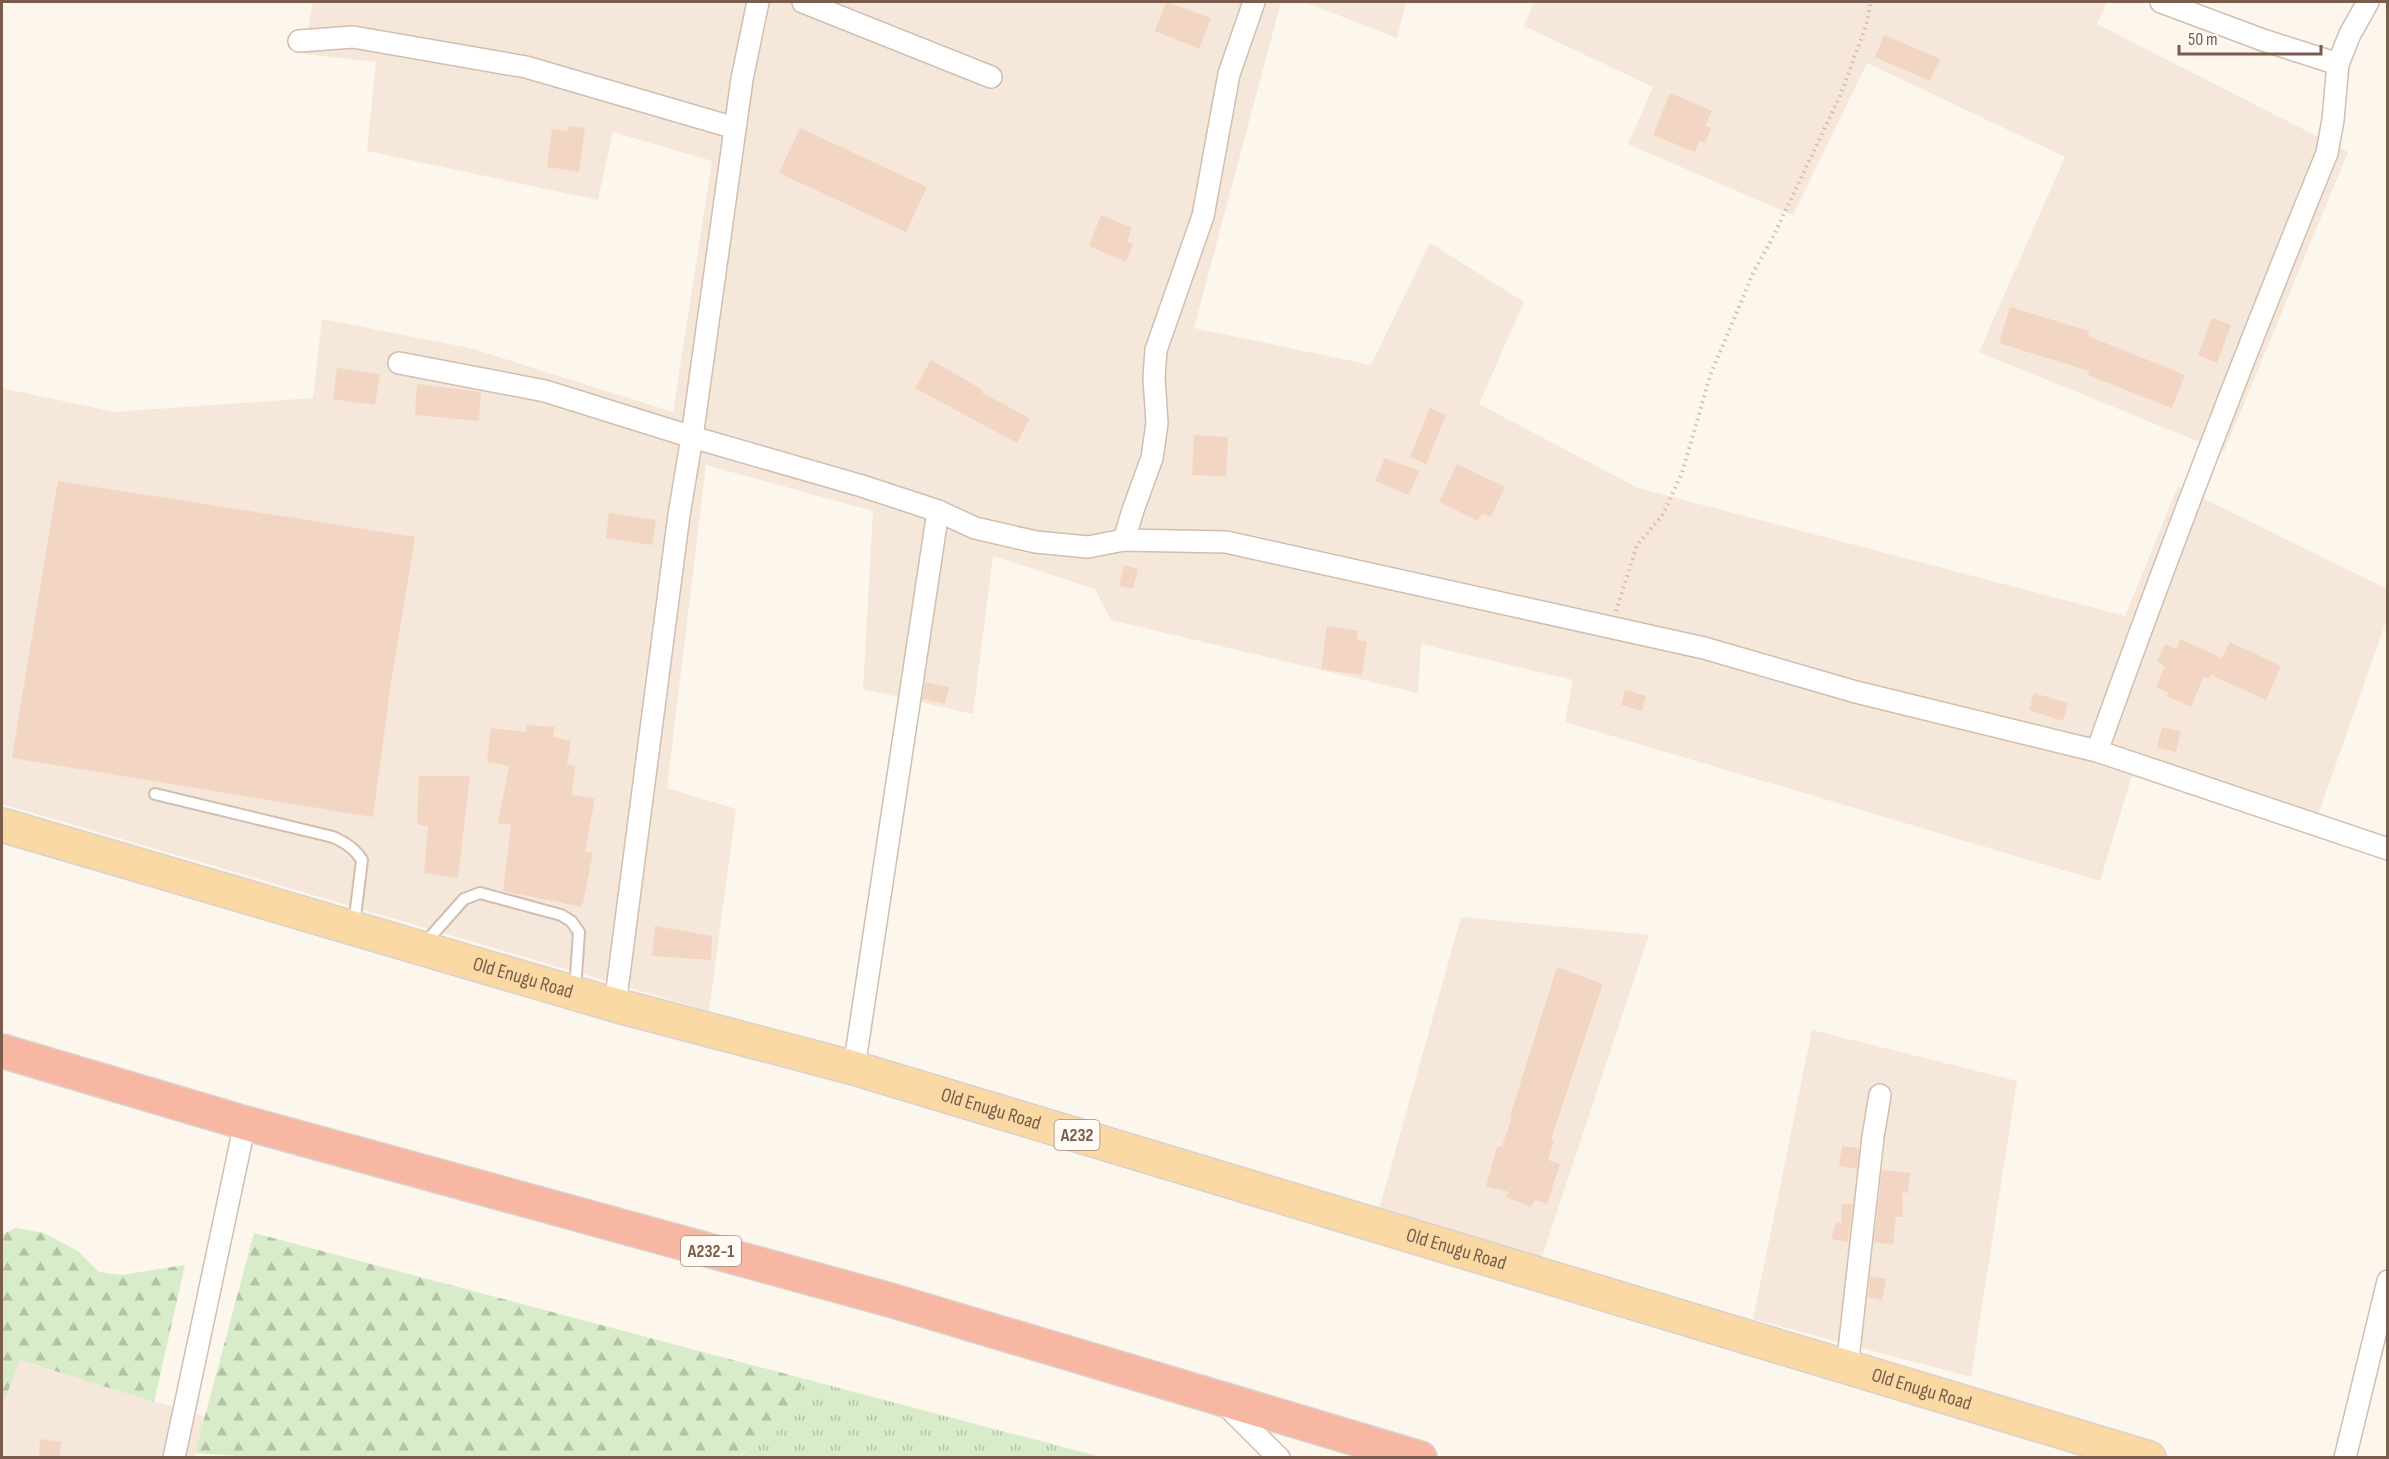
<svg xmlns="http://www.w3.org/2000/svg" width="2389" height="1459" viewBox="0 0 2389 1459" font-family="'Sofia Sans Condensed',sans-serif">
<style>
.residential{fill:#f5e8da}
.grass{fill:url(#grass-tufts)}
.forest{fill:url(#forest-firs)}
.building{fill:#f3d5c3}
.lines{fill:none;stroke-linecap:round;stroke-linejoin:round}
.lane-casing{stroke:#d1beb0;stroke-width:14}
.street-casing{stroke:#d1beb0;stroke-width:24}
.primary-casing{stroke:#dad1cd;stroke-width:36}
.highway-casing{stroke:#dad1cd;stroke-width:36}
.path{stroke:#d9b8a5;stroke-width:4;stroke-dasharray:1.5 4.5;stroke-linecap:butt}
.lane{stroke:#fff;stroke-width:10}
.street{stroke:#fff;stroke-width:21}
.primary{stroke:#fbd9a5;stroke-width:33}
.highway{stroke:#f7b7a3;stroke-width:33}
.labels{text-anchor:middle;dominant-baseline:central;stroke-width:4.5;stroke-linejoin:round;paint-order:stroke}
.shield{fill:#fffaf3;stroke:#a28b7f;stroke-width:1.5}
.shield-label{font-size:18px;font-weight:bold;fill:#7a5c4d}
.street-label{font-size:20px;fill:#7a5c4d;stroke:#fffaf3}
</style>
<defs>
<pattern id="grass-tufts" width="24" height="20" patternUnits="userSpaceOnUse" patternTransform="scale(1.5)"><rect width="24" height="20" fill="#d8ecc9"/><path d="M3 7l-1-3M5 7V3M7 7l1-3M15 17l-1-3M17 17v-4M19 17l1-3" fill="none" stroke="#b4c2a5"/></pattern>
<pattern id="forest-firs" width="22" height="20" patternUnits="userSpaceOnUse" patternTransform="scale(1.5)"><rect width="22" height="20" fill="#d8ecc9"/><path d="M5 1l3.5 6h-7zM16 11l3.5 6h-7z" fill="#b4c2a5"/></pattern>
</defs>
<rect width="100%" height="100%" fill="#fdf6ec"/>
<g class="residential">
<path d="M313 2H1281L1194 328 1371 365 1430 243 1524 302 1479 404 1638 488 2125 616 2178 486 2387 589V619L2311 835 2132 776 2100 881 1565 722 1573 680 1421 644 1418 693 1111 620 1095 589 993 556 973 714 863 689 873 511 706 465 667 788 736 809 709 1011 2 804V388L114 412 313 398 322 319 470 348 673 412 712 161 613 132 598 200 367 151 376 62 304 54Z"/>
<path d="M1304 2H1406L1397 38Z"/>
<path d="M1534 2H2107L2097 24 2348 152 2224 452 1979 352 2065 157 1867 63 1793 215 1628 144 1653 87 1524 26Z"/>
<path d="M1461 917 1649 935 1542 1257 1378 1213Z"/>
<path d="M1812 1030 2017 1081 1971 1377 1753 1319Z"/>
<path d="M19 1360 205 1417 194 1457H2V1406Z"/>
</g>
<path class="grass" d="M805 1379 1101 1457 740 1458 763 1435 785 1419Z"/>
<g class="forest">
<path d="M15 1228 44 1233 78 1251 99 1272 121 1275 185 1265 154 1402 20 1360 2 1406V1235Z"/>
<path d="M254 1233 805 1379 785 1419 763 1435 740 1457H253L195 1453Z"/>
</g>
<g class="building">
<path d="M1166 2 1211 18 1199 49 1155 31Z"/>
<path d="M1884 35 1940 59 1930 81 1875 57Z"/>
<path d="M1670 93 1712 111 1705 126 1711 128 1705 143 1700 140 1695 152 1653 135Z"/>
<path d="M569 126 585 128 579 172 547 167 552 129 568 131Z"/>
<path d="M800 128 927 187 906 232 779 173Z"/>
<path d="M1101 215 1132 228 1127 242 1133 244 1126 262 1089 246Z"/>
<path d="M2010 307 2089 331 2088 336 2185 375 2172 408 2088 375 2089 371 1999 343Z"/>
<path d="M2212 318 2231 325 2217 363 2198 355Z"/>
<path d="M931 360 983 390 982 393 1030 418 1017 443 915 388Z"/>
<path d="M337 368 380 374 375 405 333 399Z"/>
<path d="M417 384 481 392 479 421 415 415Z"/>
<path d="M1430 408 1446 415 1426 464 1410 457Z"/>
<path d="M1194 435 1228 437 1226 476 1192 475Z"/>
<path d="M1385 458 1419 471 1409 495 1375 481Z"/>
<path d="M1457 464 1505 487 1491 517 1482 513 1478 521 1439 502Z"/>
<path d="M58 481 415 537 391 683 373 817 12 758Z"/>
<path d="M609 513 656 520 652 545 606 538Z"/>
<path d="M1124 565 1138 569 1133 589 1119 586Z"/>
<path d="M1327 626 1358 631 1357 640 1367 641 1362 675 1321 669Z"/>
<path d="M2180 639 2222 658 2230 642 2281 666 2266 700 2211 675 2209 679 2204 676 2191 707 2167 696 2168 692 2156 687 2165 666 2157 662 2165 644 2176 649Z"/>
<path d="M925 682 949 687 945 704 922 699Z"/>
<path d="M1625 690 1646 696 1642 711 1621 705Z"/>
<path d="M2034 693 2068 703 2063 721 2029 710Z"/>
<path d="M527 725 555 727 553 737 571 741 567 764 575 766 572 795 595 799 585 851 593 853 582 907 503 891 511 825 498 823 509 766 487 762 491 728 526 732Z"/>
<path d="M2162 727 2181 731 2176 752 2157 748Z"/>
<path d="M419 776H470L458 878 424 873 428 827 417 824Z"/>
<path d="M655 926 712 936 711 960 652 956Z"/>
<path d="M1557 967 1603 984 1551 1140 1554 1141 1548 1160 1560 1164 1547 1204 1535 1200 1531 1207 1506 1197 1509 1192 1486 1186 1497 1147 1502 1146 1512 1117 1510 1116Z"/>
<path d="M1842 1146 1859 1148 1857 1169 1839 1166Z"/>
<path d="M1882 1170 1910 1173 1908 1193 1902 1192 1903 1217H1896L1893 1245 1874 1242Z"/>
<path d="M1842 1204H1853L1848 1242 1831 1239 1836 1222 1841 1223Z"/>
<path d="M1870 1276 1886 1279 1882 1300 1868 1297Z"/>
<path d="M40 1439 61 1442 59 1458 39 1456Z"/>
</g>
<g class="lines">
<defs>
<g id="lane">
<path d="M155 794 333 837C346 843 354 848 362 860L354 925"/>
<path d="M424 944 464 899 480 893 561 915 571 921 579 932 575 990"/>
</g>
<g id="street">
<path d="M803 2 991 77"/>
<path d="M2161 2 2263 40 2338 64"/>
<path d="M299 41 353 37 526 67 735 128"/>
<path d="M399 363 545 391 692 437 862 486 938 511 975 528 1036 542 1088 547 1124 540 1226 542 1704 648 1856 692 2097 751 2388 849"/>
<path d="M1124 540 1133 510 1152 458 1157 423 1154 378 1156 350 1203 216 1229 74 1254 2"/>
<path d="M2097 751C2169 550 2246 351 2327 153L2333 120 2338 64 2350 34 2368 2"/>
<path d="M615 1005 679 515 692 437 742 79 758 2"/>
<path d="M854 1068 938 511"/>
<path d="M1847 1368 1873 1137 1880 1095"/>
<path d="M1225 1404 1279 1458"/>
<path d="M174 1458 245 1123"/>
<path d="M2345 1458 2388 1281"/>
</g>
<g id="primary">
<path id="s1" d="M2 825 615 1005 854 1068 2149 1458"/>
</g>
<path id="highway" d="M2 1051 245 1123 890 1300 1420 1458"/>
</defs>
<use href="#lane" class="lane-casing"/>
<use href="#street" class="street-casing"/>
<use href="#primary" class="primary-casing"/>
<use href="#highway" class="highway-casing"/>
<path class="path" d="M1616 611 1637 545 1662 516 1682 473 1710 376 1754 271 1772 239 1840 96 1866 26 1871 2"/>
<use href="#lane" class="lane"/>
<use href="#street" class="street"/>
<use href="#primary" class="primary"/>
<use href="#highway" class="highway"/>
</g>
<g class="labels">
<g class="shield">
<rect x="1054.5" y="1120" width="45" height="30" rx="4.5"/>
<rect x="681" y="1236" width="60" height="30" rx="4.5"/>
</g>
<g class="shield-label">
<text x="1077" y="1135">A232</text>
<text x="711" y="1251">A232-1</text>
</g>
<g class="street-label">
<text stroke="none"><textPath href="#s1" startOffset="543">Old Enugu Road</textPath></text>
<text stroke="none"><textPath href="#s1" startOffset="1029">Old Enugu Road</textPath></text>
<text stroke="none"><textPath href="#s1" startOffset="1515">Old Enugu Road</textPath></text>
<text stroke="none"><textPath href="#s1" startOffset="2001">Old Enugu Road</textPath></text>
</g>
</g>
<rect width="2389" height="1459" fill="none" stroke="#7a5c4d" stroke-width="6"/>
<path d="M2179 45v9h142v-9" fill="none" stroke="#7a5c4d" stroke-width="3"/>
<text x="2188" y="45" font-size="18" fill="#7a5c4d" stroke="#fffaf3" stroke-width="4.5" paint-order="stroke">50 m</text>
</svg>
